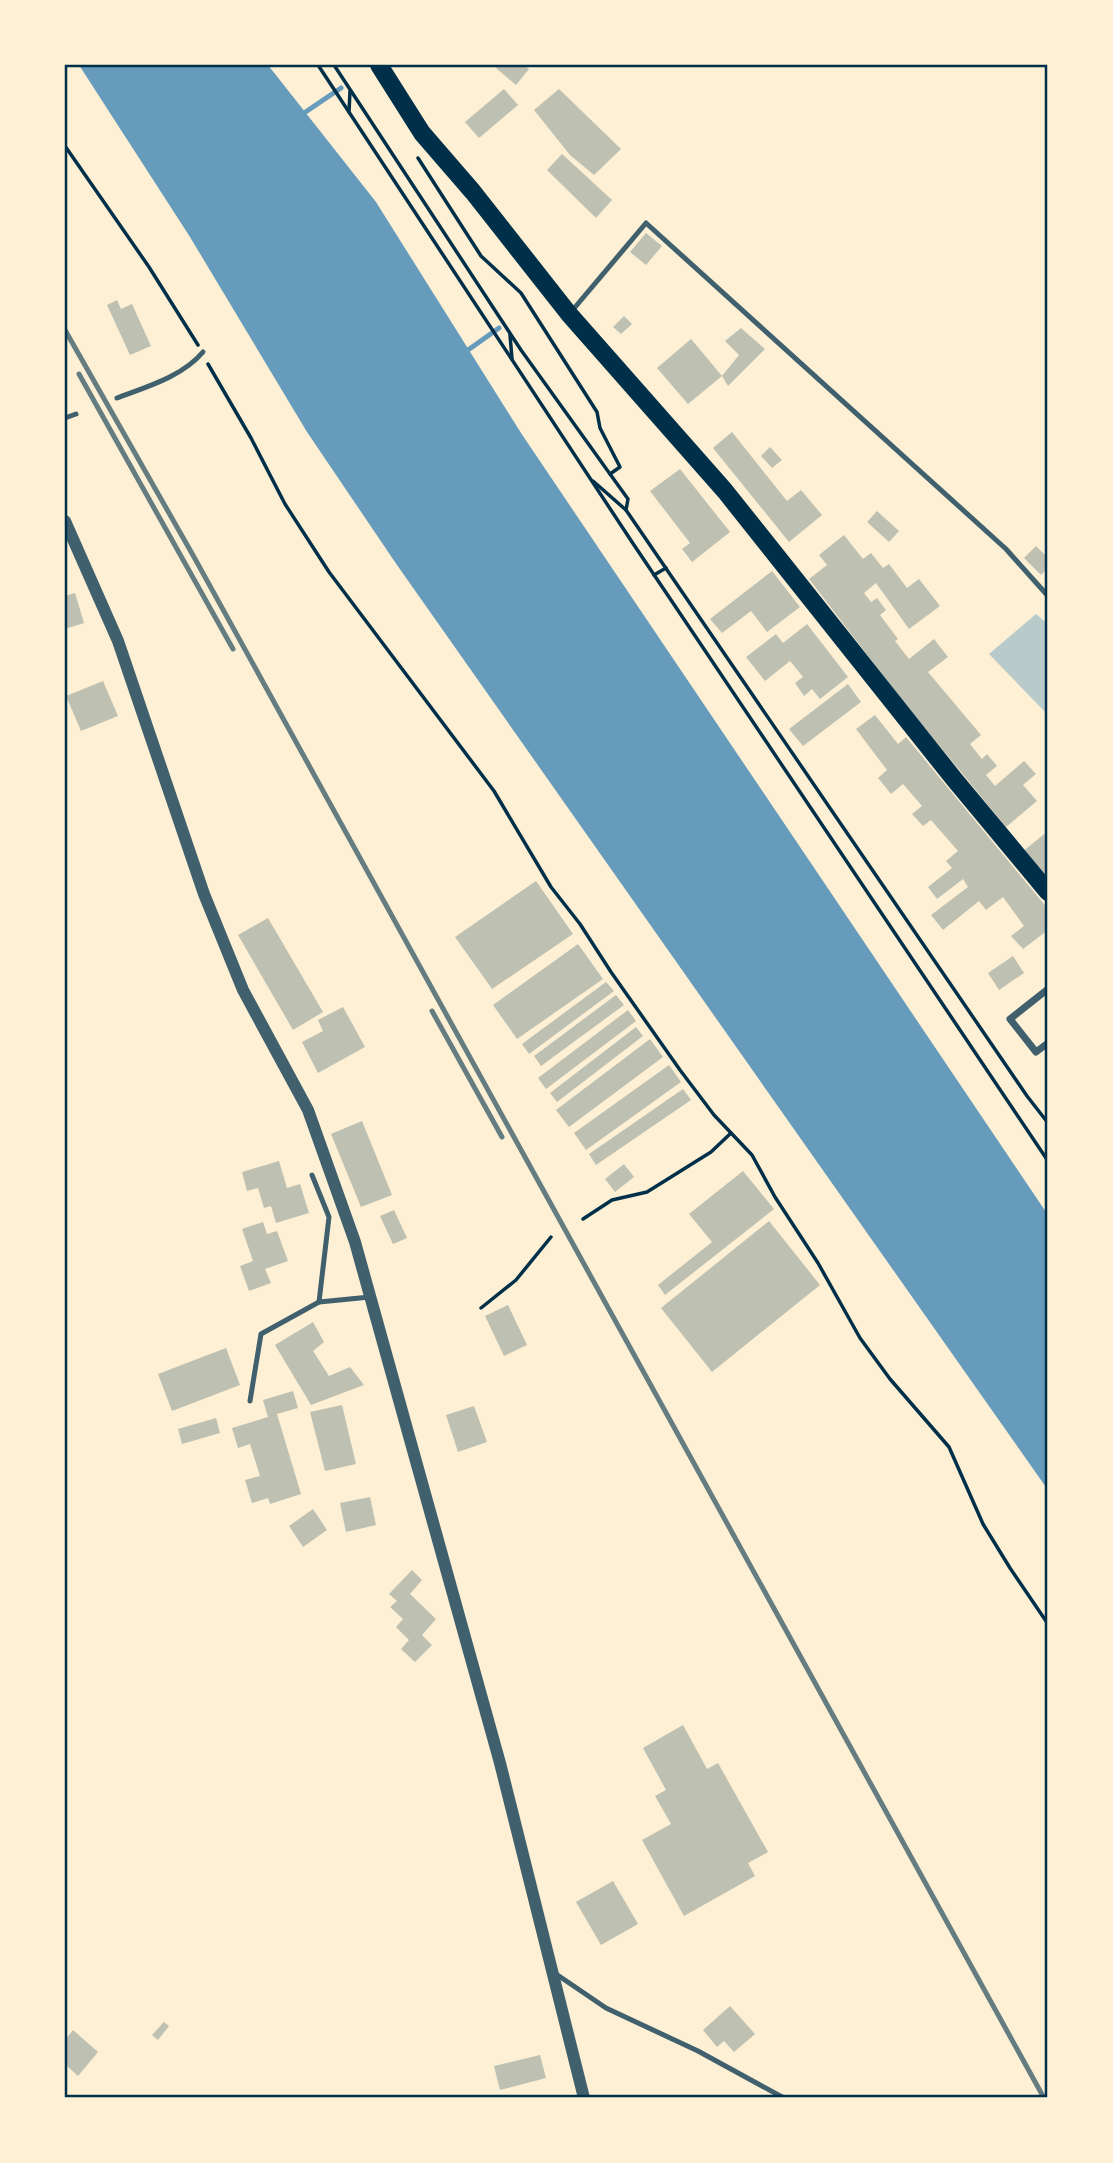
<svg xmlns="http://www.w3.org/2000/svg" width="1113" height="2163" viewBox="0 0 1113 2163" font-family="'Libre Baskerville',serif">
<style>
.green{fill:#b9caca}
.water{fill:#669bbc}
.lines{fill:none;stroke-linecap:round;stroke-linejoin:round}
.stream{stroke:#669bbc;stroke-width:5}
.building{fill:#bec0b2}
.path{stroke:#003049;stroke-width:3.5}
.service{stroke:#3f606c;stroke-width:5}
.minor{stroke:#3f606c;stroke-width:7}
.tertiary{stroke:#3f606c;stroke-width:12}
.primary{stroke:#003049;stroke-width:18}
.rail{stroke:#657d81;stroke-width:5}
.neatline{fill:none;stroke:#003049;stroke-width:2.5}
</style>
<rect width="100%" height="100%" fill="#fdf0d5"/>
<path class="green" d="M1036 614 1048 624V715L989 654Z"/>
<path class="water" d="M79 65H268L376 202 521 433 1048 1215V1490L397 565 307 432 190 237Z"/>
<g class="lines">
<g class="stream">
<path d="M304 113 341 88"/>
<path d="M468 350 499 328"/>
</g>
</g>
<g class="building">
<path d="M499 65H524L529 69 516 85 496 68Z"/>
<path d="M504 89 518 105 479 138 465 122Z"/>
<path d="M559 89 621 149 594 175 570 155 534 110Z"/>
<path d="M562 154 612 200 596 218 547 170Z"/>
<path d="M646 233 662 246 646 265 630 252Z"/>
<path d="M117 300 121 309 132 304 151 346 130 355 107 305Z"/>
<path d="M624 316 632 324 621 334 613 327Z"/>
<path d="M741 328 765 349 728 386 722 376 739 355 725 341Z"/>
<path d="M691 339 722 376 688 404 657 368Z"/>
<path d="M732 432 787 501 801 490 822 515 789 542 713 448Z"/>
<path d="M770 447 782 460 772 468 761 456Z"/>
<path d="M680 469 730 532 692 562 682 549 690 543 650 491Z"/>
<path d="M877 511 899 531 889 542 867 522Z"/>
<path d="M844 535 863 559 871 553 883 568 889 564 907 588 919 579 940 606 909 629 876 583 864 593 871 602 877 598 886 610 880 615 898 639 895 641 909 659 934 639 948 657 928 672 981 735 970 744 982 759 987 754 997 766 986 775 995 786 1024 761 1036 774 1023 785 1037 801 1006 827 898 695 809 579 827 565 819 555Z"/>
<path d="M1036 546 1048 558V568L1041 575 1024 558Z"/>
<path d="M772 571 800 607 767 632 751 611 722 633 710 619Z"/>
<path d="M75 593 84 623 65 629V596Z"/>
<path d="M807 624 848 677 820 699 812 689 804 696 795 683 803 677 790 661 765 681 746 657 776 634 783 643Z"/>
<path d="M103 681 118 716 81 731 66 696Z"/>
<path d="M848 684 861 702 803 746 789 729Z"/>
<path d="M875 715 898 744 906 737 1048 909V930L1023 949 1011 936 1024 926 1003 897 986 910 979 901 943 930 931 915 968 887 963 879 937 899 928 887 952 868 946 861 958 851 931 820 923 826 912 814 922 806 903 784 891 794 878 778 887 770 856 729Z"/>
<path d="M1048 831V886L1022 852Z"/>
<path d="M536 881 573 934 492 989 455 937Z"/>
<path d="M268 918 323 1012 293 1030 238 935Z"/>
<path d="M578 944 603 979 517 1039 493 1005Z"/>
<path d="M1013 956 1024 973 999 990 988 973Z"/>
<path d="M606 982 614 991 529 1054 522 1044Z"/>
<path d="M616 995 624 1005 541 1066 534 1056Z"/>
<path d="M343 1007 365 1047 318 1073 302 1042 323 1031 318 1020Z"/>
<path d="M628 1010 636 1021 546 1089 538 1078Z"/>
<path d="M636 1027 643 1036 557 1102 550 1093Z"/>
<path d="M650 1039 663 1057 569 1127 556 1110Z"/>
<path d="M669 1065 681 1082 586 1150 574 1133Z"/>
<path d="M683 1089 691 1100 596 1165 589 1154Z"/>
<path d="M362 1121 392 1195 361 1207 331 1134Z"/>
<path d="M279 1161 287 1188 300 1184 309 1213 276 1223 271 1206 264 1208 258 1188 247 1191 242 1172Z"/>
<path d="M624 1164 634 1177 615 1192 605 1179Z"/>
<path d="M743 1171 774 1209 665 1295 658 1285 712 1242 689 1214Z"/>
<path d="M394 1210 407 1238 393 1244 380 1216Z"/>
<path d="M769 1221 820 1285 712 1372 661 1308Z"/>
<path d="M263 1222 267 1234 277 1231 288 1261 265 1269 271 1283 249 1291 240 1266 253 1261 242 1229Z"/>
<path d="M508 1305 527 1345 504 1356 485 1316Z"/>
<path d="M313 1322 324 1342 313 1351 329 1376 350 1367 364 1385 311 1405 275 1345Z"/>
<path d="M226 1348 240 1385 172 1411 158 1374Z"/>
<path d="M293 1391 298 1408 277 1414 301 1494 270 1504 268 1498 252 1503 245 1480 260 1476 250 1444 238 1448 232 1428 268 1417 263 1400Z"/>
<path d="M342 1405 356 1464 325 1471 310 1412Z"/>
<path d="M474 1406 487 1442 458 1452 446 1415Z"/>
<path d="M216 1418 220 1433 182 1444 178 1429Z"/>
<path d="M370 1497 376 1525 346 1532 340 1503Z"/>
<path d="M313 1509 327 1530 303 1547 289 1526Z"/>
<path d="M412 1570 422 1580 410 1594 436 1619 422 1635 432 1645 415 1662 401 1649 409 1640 396 1627 403 1619 390 1607 397 1601 389 1594Z"/>
<path d="M683 1725 707 1769 718 1763 768 1852 748 1863 755 1876 684 1916 642 1840 671 1824 655 1796 666 1790 643 1748Z"/>
<path d="M613 1881 638 1924 601 1945 576 1902Z"/>
<path d="M730 2006 755 2034 734 2052 724 2041 717 2047 703 2030Z"/>
<path d="M164 2022 169 2026 158 2040 152 2035Z"/>
<path d="M73 2030 98 2052 78 2076 65 2064V2040Z"/>
<path d="M540 2055 546 2078 500 2090 494 2066Z"/>
</g>
<g class="lines">
<g class="path">
<path d="M318 65 632 542 1048 1161"/>
<path d="M334 65 521 350 610 474"/>
<path d="M349 112 350 91"/>
<path d="M65 146 149 267 198 345"/>
<path d="M418 158 481 256 521 293 597 412 600 428 620 467 610 474 628 499 626 510 1027 1096 1048 1123"/>
<path d="M510 335 512 359"/>
<path d="M208 364 251 438 285 504 329 572 494 791 551 887 580 924 611 972 680 1070 714 1115 752 1155 775 1197 818 1263 860 1338 890 1379 949 1447 983 1524 1010 1568 1048 1624"/>
<path d="M593 481 626 510"/>
<path d="M654 575 666 568"/>
<path d="M583 1219 612 1200 647 1192 711 1152 731 1133"/>
<path d="M481 1308 516 1280 551 1237"/>
</g>
<g class="service">
<path d="M571 312 646 223 1006 549 1048 596"/>
<path d="M117 398C146 387 182 377 203 352"/>
<path d="M65 418 76 414"/>
<path d="M312 1175 329 1217 319 1302"/>
<path d="M250 1401 261 1334 319 1302 370 1297"/>
<path d="M556 1974 606 2008 698 2051 784 2098"/>
</g>
<path class="minor" d="M1048 989 1010 1019 1036 1052 1048 1043"/>
<path class="tertiary" d="M65 521 118 641 204 894 243 990 308 1110 355 1242 500 1763 584 2098"/>
<path class="primary" d="M379 65 422 133 473 192 569 314 725 491 954 779 1048 892"/>
<g class="rail">
<path d="M65 330 194 557 1044 2098"/>
<path d="M79 374 233 649"/>
<path d="M432 1011 502 1137"/>
</g>
</g>
<rect width="1113" height="2163" fill="none" stroke="#fdf0d5" stroke-width="133"/>
<rect x="66" y="66" width="980" height="2030" class="neatline"/>
</svg>
